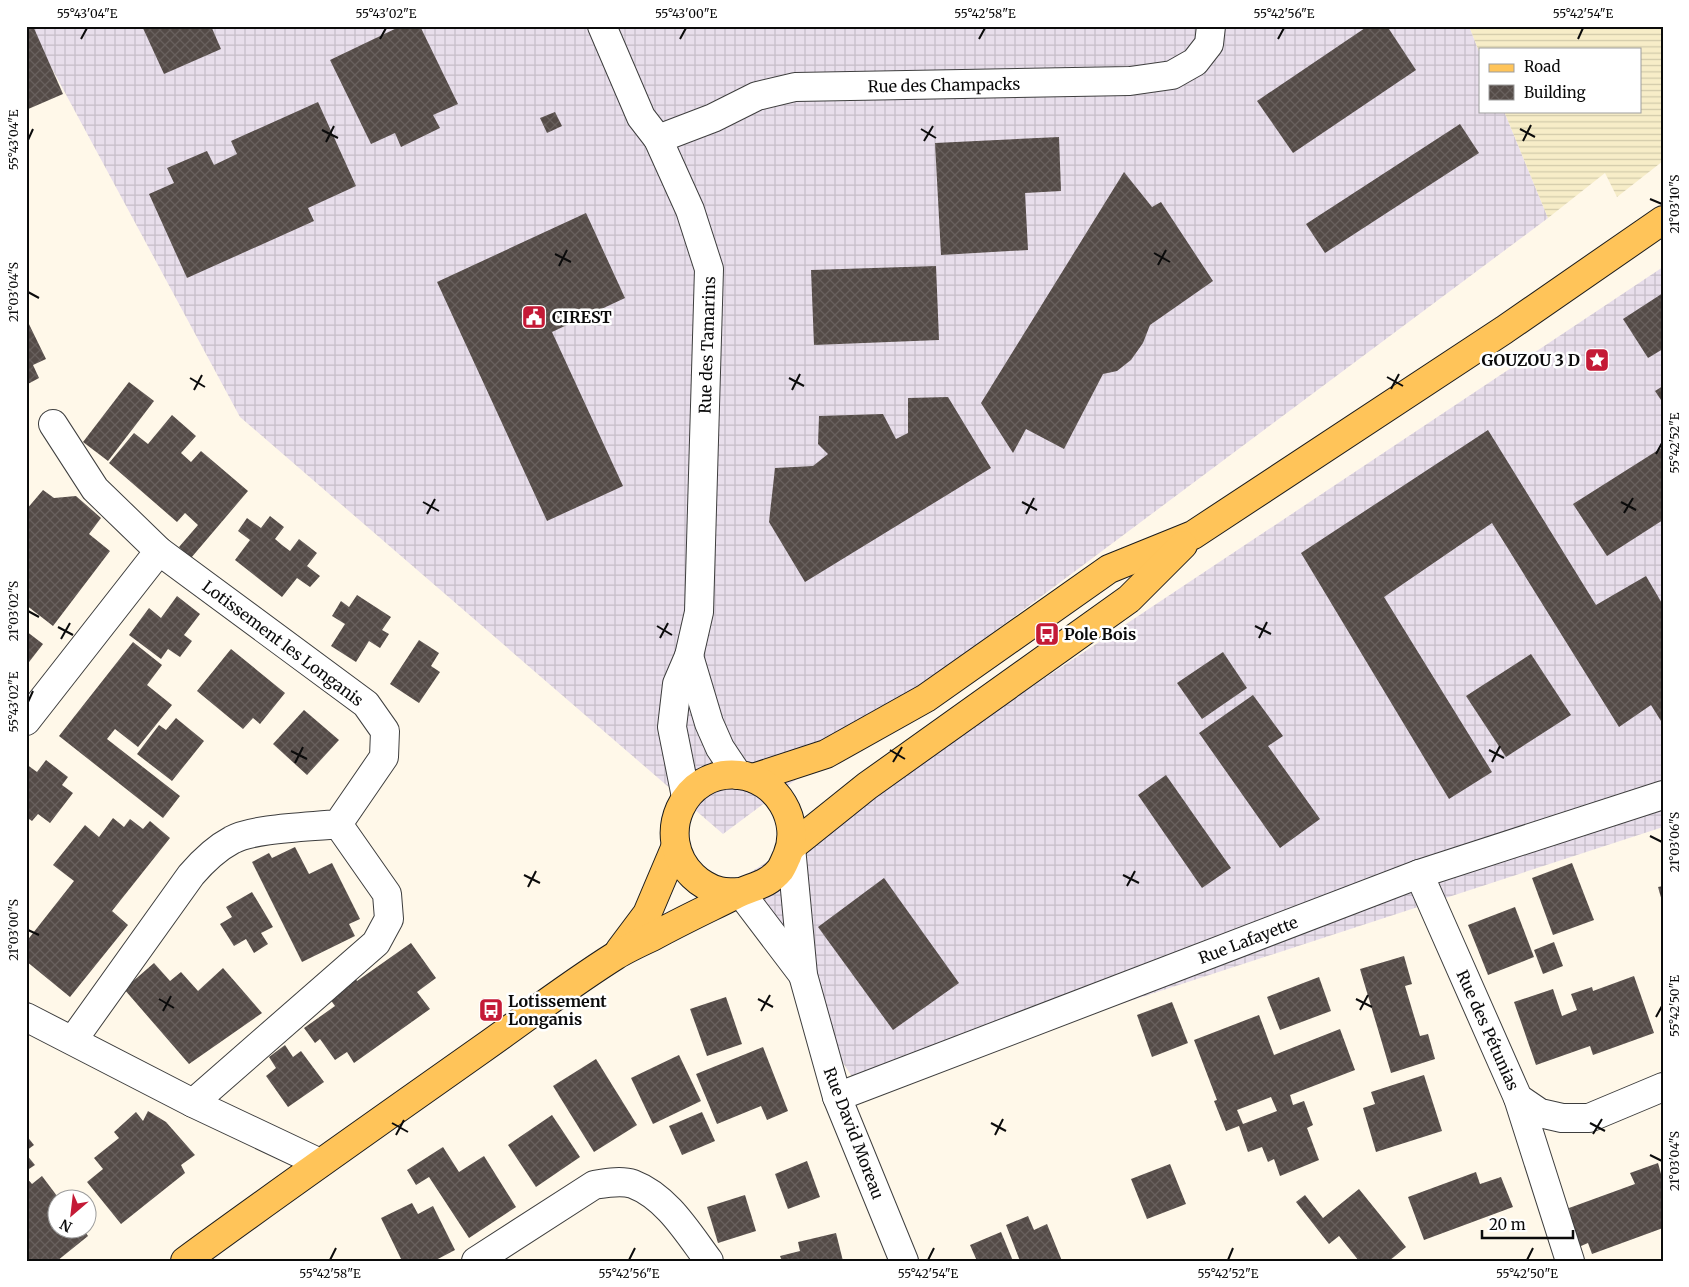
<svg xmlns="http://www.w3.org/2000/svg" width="1689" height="1287" viewBox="0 0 1689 1287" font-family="Merriweather,serif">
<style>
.industrial{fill:url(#industrial-grid)}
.farmland{fill:url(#farmland-rules)}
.building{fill:url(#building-cross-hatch);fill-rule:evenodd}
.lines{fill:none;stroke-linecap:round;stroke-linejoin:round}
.minor-casing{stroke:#3e3e3e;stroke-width:30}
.major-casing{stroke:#1c1c1c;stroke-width:30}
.minor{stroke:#fff;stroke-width:28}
.major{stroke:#ffc459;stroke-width:28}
.ticks{fill:none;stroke:#0b0b0b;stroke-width:2}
.labels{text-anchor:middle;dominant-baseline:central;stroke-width:5;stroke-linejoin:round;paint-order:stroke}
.street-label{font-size:16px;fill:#0b0b0b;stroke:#fff}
.poi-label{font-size:16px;font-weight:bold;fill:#0b0b0b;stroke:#fff;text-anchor:start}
.neatline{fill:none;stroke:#0b0b0b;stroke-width:2}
.ticks-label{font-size:12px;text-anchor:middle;fill:#0b0b0b}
</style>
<defs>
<pattern id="industrial-grid" width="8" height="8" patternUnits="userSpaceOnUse" patternTransform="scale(1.25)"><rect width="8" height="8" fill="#e8deeb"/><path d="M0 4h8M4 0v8" fill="none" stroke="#c6bdc8"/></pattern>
<pattern id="farmland-rules" width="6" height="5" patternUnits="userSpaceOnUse" patternTransform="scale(1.25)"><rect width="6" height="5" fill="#f7edc8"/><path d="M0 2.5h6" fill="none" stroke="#d2caaa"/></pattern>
<pattern id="building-cross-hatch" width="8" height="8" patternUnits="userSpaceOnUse" patternTransform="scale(1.25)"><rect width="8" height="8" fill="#544b47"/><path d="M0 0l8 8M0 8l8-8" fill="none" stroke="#68605d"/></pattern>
</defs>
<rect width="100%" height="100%" fill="#fff8e9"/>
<g class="industrial">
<path d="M29 26H1469L1480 54V111H1504L1548 218 723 834 240 417Z"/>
<path d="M1663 267V827L860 1089 728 886 791 847Z"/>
</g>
<path class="farmland" d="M1469 26H1663V161L1617 197 1605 173 1548 218 1504 111H1640V49H1480V54Z"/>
<g class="building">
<path d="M26 26H33L63 94 26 110Z"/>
<path d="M142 26H211L221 49 164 74Z"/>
<path d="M401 26H420L458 104 433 115 440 128 401 147 395 133 371 144 330 60Z"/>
<path d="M1368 26H1387L1416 70 1293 153 1257 101Z"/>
<path d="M318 102 356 186 308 208 314 221 187 278 149 194 174 183 167 168 207 151 214 165 237 154 231 141Z"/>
<path d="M555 112 562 126 547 133 540 118Z"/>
<path d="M1460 124 1479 153 1325 253 1306 224Z"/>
<path d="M1059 137 1061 191 1025 193 1028 250 941 255 935 143Z"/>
<path d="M1124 172 1152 207 1161 202 1213 281 1150 325 1143 343 1131 360 1117 371 1103 374 1064 449 1026 429 1013 453 981 403Z"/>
<path d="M586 213 625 298 552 332 623 486 547 521 437 282Z"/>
<path d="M936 266 939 340 814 345 811 270Z"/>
<path d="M1663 293V349L1648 358 1623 319Z"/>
<path d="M26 318 46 359 33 365 39 378 26 385Z"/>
<path d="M129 382 154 401 108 461 83 442Z"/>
<path d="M1663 386V403L1655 391Z"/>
<path d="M948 397 991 468 805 582 769 522 775 468 813 466 828 454 818 444 819 416 883 414 896 439 908 433V398Z"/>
<path d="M172 415 196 436 181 453 191 462 201 451 248 491 191 558 179 547 198 525 185 513 177 522 109 463 134 433 148 444Z"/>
<path d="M1488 430 1596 605 1646 576 1663 605V720L1661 721 1651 705 1619 727 1492 523 1384 597 1492 772 1449 799 1301 553Z"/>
<path d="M1663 447V520L1607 556 1573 504Z"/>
<path d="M43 490 54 498 76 496 101 518 89 534 110 551 53 626 26 605V510Z"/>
<path d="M270 516 284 527 275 539 282 545 290 551 299 539 317 553 307 566 320 576 310 587 297 578 282 597 235 560 250 540 238 531 247 518 261 528Z"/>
<path d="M357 595 391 617 382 630 389 634 380 648 369 641 356 662 331 646 345 624 332 616 341 601 349 607Z"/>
<path d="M177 596 200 614 184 635 192 641 180 657 168 649 161 659 129 635 149 608 161 618Z"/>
<path d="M26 631 43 644 26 666Z"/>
<path d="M419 640 439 653 431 666 440 672 419 703 390 684Z"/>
<path d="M133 642 162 665 147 685 172 705 138 747 115 729 107 739 180 796 163 818 59 736Z"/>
<path d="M231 649 285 693 260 724 253 718 243 729 197 691Z"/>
<path d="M1223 652 1247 688 1202 719 1177 683Z"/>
<path d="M1531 654 1571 715 1506 757 1466 696Z"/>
<path d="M1253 695 1283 736 1268 746 1320 819 1280 848 1199 733Z"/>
<path d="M304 710 339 740 307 775 273 744Z"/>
<path d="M176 718 204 741 172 781 137 754 159 725 166 730Z"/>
<path d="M46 760 68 777 62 785 73 793 50 823 38 814 32 821 26 817V764L37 772Z"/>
<path d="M1166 775 1231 868 1202 888 1138 795Z"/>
<path d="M113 818 124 827 130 819 143 829 150 821 170 838 112 911 128 925 70 997 26 961V942L74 881 53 865 85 825 99 837Z"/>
<path d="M295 847 309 874 332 863 360 919 349 924 355 936 302 962 252 862 269 853 272 858Z"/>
<path d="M1572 863 1594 920 1553 935 1532 878Z"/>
<path d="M884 878 959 983 893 1030 818 927Z"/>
<path d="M1663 886V901H1662L1658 887Z"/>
<path d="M252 892 273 927 261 933 268 944 254 953 246 939 234 946 220 924 232 917 226 907Z"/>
<path d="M1515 907 1534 957 1488 975 1468 925Z"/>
<path d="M1554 942 1563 966 1543 974 1534 950Z"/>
<path d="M411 943 436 978 417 992 430 1009 354 1063 347 1052 335 1060 320 1039 315 1043 304 1028 335 1006 327 995 354 976 357 981Z"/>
<path d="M1404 956 1412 984 1405 986 1420 1036 1428 1034 1435 1059 1391 1073 1360 969Z"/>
<path d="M154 963 170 981 181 972 198 991 223 968 262 1013 189 1064 124 989Z"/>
<path d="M1634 976 1654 1033 1593 1055 1590 1046 1536 1065 1514 1002 1553 989 1562 1016 1577 1010 1571 994 1592 987 1593 991Z"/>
<path d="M1319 977 1331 1011 1280 1030 1267 997Z"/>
<path d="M726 997 742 1044 707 1056 690 1009Z"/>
<path d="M1172 1002 1188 1043 1152 1057 1137 1015Z"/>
<path d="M1259 1015 1274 1055 1340 1029 1355 1070 1290 1095 1293 1105 1304 1101 1313 1125 1307 1128 1319 1160 1280 1176 1274 1159 1268 1162 1262 1147 1248 1152 1239 1126 1226 1131 1214 1101 1217 1100 1194 1040ZM1271 1097 1277 1111 1243 1124 1237 1110Z"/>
<path d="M285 1045 293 1057 301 1051 324 1082 288 1107 266 1076 276 1068 269 1057Z"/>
<path d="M763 1047 788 1111 767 1120 761 1106 717 1124 696 1074Z"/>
<path d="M679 1055 701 1101 653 1124 631 1078Z"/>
<path d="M596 1059 637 1125 594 1152 553 1086Z"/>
<path d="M1424 1075 1442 1131 1376 1152 1363 1108 1375 1104 1371 1092Z"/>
<path d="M148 1111 166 1122 195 1155 181 1165 185 1173 121 1224 87 1182 103 1169 94 1158 119 1138 114 1132 136 1112 143 1121Z"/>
<path d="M702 1112 715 1141 682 1155 669 1126Z"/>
<path d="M552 1115 580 1157 536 1187 508 1145Z"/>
<path d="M26 1135 34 1145 26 1151Z"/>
<path d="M443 1147 459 1172 484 1156 516 1207 469 1238 429 1177 416 1185 407 1170Z"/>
<path d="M26 1154 35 1165 26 1171Z"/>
<path d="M807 1161 820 1197 788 1209 775 1174Z"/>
<path d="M1658 1163 1661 1174 1663 1173V1228L1592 1254 1588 1243 1574 1249 1562 1216 1570 1214 1569 1208 1635 1184 1630 1173Z"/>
<path d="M1170 1164 1186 1204 1147 1219 1131 1179Z"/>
<path d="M1476 1172 1480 1184 1501 1177 1513 1207 1424 1240 1408 1197Z"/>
<path d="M42 1176 60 1200H58V1230H84L88 1236 57 1261H26V1177L32 1184Z"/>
<path d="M1359 1189 1406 1247 1389 1261H1359L1339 1236 1329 1244 1296 1202 1305 1195 1323 1218Z"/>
<path d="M745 1195 756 1231 718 1243 707 1207Z"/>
<path d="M412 1203 418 1214 433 1206 455 1250 434 1261H402L381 1218Z"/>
<path d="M1028 1216 1034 1230 1047 1224 1062 1261H1020L1006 1225Z"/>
<path d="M1001 1232 1013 1261H977L970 1245Z"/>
<path d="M836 1233 843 1261H782L780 1256 800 1251 798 1242Z"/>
</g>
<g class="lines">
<defs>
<g id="minor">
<path d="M602 26 641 117 658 139 690 210 709 269 699 612 689 656 677 684 672 727 686 797"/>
<path d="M658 139 713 118 757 96 795 87 1130 81 1172 75 1195 62 1209 44 1211 26"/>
<path d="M53 424 95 489 159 551 366 704 385 731 384 757 338 824C312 827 253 828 232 840 215 849 203 861 191 875L73 1040"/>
<path d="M689 656 709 723 720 748 738 775"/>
<path d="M26 721 159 551"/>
<path d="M791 847 803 975 837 1097 904 1261"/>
<path d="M1419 874 1518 1098 1540 1113 1562 1118H1589L1663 1087"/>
<path d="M740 892 803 975"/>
<path d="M26 1017 193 1103 320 1163"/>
<path d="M837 1097 1419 874 1663 795"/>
<path d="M1518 1098 1570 1261"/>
<path d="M193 1103 376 943 389 919 387 894 338 824"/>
<path d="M476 1261 594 1185C606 1183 621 1180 633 1184 667 1197 688 1233 709 1261"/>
</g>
<g id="major">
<path d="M753 778 826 754 926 698 1109 569 1193 535 1504 330 1663 220"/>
<path d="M791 847 867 786 1129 599 1183 545"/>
<path d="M620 950 647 914 675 848"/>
<path d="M185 1261C283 1189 383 1119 482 1049 526 1018 569 985 615 956 626 949 639 943 652 937 679 922 707 909 735 895 752 886 767 886 780 870 783 866 785 860 787 856 802 821 777 779 739 775 683 769 653 837 693 876 699 882 710 889 719 891 726 893 733 892 740 892"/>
</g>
</defs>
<use href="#minor" class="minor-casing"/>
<use href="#major" class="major-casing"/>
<use href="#minor" class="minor"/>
<use href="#major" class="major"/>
</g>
<path class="ticks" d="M81 39 87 28M380 39 386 28M680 39 686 28M979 39 985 28M1278 39 1284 28M1578 39 1583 28M921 129 936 138M1520 129 1535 137M322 130 338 138M28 140 33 129M924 141 933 126M1523 141 1531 125M326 142 334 126M1650 199 1662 204M1154 253 1170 262M555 254 571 262M1158 265 1166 250M559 266 567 250M28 292 39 298M1387 377 1403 386M190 378 205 387M789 378 804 386M1391 389 1399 374M194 390 202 375M792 390 800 374M1656 454 1662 443M423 502 439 511M1022 502 1037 510M1621 502 1636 510M1624 513 1633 498M427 514 435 499M1026 514 1034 498M28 611 39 617M657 626 672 635M1255 626 1271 634M58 627 73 635M660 638 668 623M1259 638 1267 622M61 639 70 623M28 702 33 691M890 750 905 759M1489 750 1504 758M291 751 307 759M893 762 902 747M1492 762 1500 746M295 763 303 747M1650 836 1662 842M524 875 540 883M1123 875 1139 883M1127 886 1135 871M528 887 536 871M28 930 39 935M159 999 174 1008M758 999 773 1007M1356 999 1372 1007M1360 1010 1368 995M163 1011 171 996M761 1011 770 995M1656 1017 1662 1006M392 1123 408 1132M991 1123 1006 1131M1590 1123 1605 1131M1593 1134 1602 1119M396 1135 404 1120M995 1135 1003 1119M1650 1155 1662 1161M330 1260 336 1248M629 1260 635 1248M928 1260 934 1248M1228 1260 1233 1248M1527 1260 1533 1248"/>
<defs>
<symbol id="civic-square" viewBox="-11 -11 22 22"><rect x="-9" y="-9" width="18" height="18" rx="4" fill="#c41a36" stroke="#fff"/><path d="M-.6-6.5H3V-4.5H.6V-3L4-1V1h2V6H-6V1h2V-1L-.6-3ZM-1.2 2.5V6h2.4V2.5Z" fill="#fff"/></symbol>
<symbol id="sight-square" viewBox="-11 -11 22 22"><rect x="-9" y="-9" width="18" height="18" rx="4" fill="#c41a36" stroke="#fff"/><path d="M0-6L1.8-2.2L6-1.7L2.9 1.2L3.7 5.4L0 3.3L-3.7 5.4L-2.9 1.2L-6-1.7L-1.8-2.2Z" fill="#fff"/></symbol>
<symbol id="bus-square" viewBox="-11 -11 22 22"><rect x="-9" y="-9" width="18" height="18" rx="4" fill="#c41a36" stroke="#fff"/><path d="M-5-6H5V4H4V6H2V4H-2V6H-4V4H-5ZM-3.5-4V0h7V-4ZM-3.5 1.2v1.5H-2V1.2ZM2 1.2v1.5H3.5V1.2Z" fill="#fff"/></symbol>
</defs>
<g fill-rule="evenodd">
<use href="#civic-square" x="520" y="303" width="28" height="28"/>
<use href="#sight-square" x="1583" y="346" width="28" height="28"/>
<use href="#bus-square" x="1033" y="620" width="28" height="28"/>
<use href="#bus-square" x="477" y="996" width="28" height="28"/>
</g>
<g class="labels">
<g class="street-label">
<text transform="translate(944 85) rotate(-1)">Rue des Champacks</text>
<text transform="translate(707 345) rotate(-88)">Rue des Tamarins</text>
<text transform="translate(283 643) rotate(37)">Lotissement les Longanis</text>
<text transform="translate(1248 940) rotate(-21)">Rue Lafayette</text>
<text transform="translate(1488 1030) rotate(66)">Rue des Pétunias</text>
<text transform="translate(854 1133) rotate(69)">Rue David Moreau</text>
</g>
<g class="poi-label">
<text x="552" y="317">CIREST</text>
<text x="1580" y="360" text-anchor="end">GOUZOU 3 D</text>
<text x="1064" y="634">Pole Bois</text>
<text x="508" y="1001">Lotissement<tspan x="508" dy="18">Longanis</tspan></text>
</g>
</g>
<rect width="1689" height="1287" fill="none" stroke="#ffffff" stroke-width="55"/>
<rect x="1479" y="48" width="162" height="65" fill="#ffffff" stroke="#9d9d9d"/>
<rect x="1489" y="64" width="25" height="8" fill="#ffc459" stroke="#9d9d9d"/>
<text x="1524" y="72" font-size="15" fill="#0b0b0b">Road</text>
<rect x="1489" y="85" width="25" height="15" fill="url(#building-cross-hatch)" stroke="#9d9d9d"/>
<text x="1524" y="98" font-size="15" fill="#0b0b0b">Building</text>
<g transform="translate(72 1214) rotate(208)"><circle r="24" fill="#ffffff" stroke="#9d9d9d"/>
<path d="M0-4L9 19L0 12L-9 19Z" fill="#c41a36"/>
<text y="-8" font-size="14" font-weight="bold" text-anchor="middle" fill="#0b0b0b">N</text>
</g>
<path d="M1482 1230v8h91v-8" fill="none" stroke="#0b0b0b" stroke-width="2.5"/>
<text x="1489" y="1230" font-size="15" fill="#0b0b0b" stroke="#ffffff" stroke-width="4" paint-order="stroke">20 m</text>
<rect x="28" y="28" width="1634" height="1232" class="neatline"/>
<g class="ticks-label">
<text x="87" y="18">55°43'04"E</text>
<text x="386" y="18">55°43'02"E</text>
<text x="686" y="18">55°43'00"E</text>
<text x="985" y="18">55°42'58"E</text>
<text x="1284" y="18">55°42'56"E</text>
<text x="1583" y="18">55°42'54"E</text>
<text transform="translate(14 140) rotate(-90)" y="4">55°43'04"E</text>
<text transform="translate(1675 204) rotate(-90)" y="4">21°03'10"S</text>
<text transform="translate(14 292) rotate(-90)" y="4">21°03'04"S</text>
<text transform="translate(1675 443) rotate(-90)" y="4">55°42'52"E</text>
<text transform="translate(14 611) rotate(-90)" y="4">21°03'02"S</text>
<text transform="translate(14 702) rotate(-90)" y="4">55°43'02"E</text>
<text transform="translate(1675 842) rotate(-90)" y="4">21°03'06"S</text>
<text transform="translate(14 930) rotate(-90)" y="4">21°03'00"S</text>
<text transform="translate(1675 1006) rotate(-90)" y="4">55°42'50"E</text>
<text transform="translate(1675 1161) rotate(-90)" y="4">21°03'04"S</text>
<text x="330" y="1278">55°42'58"E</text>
<text x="629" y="1278">55°42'56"E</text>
<text x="928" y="1278">55°42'54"E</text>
<text x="1228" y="1278">55°42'52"E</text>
<text x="1527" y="1278">55°42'50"E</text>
</g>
</svg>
